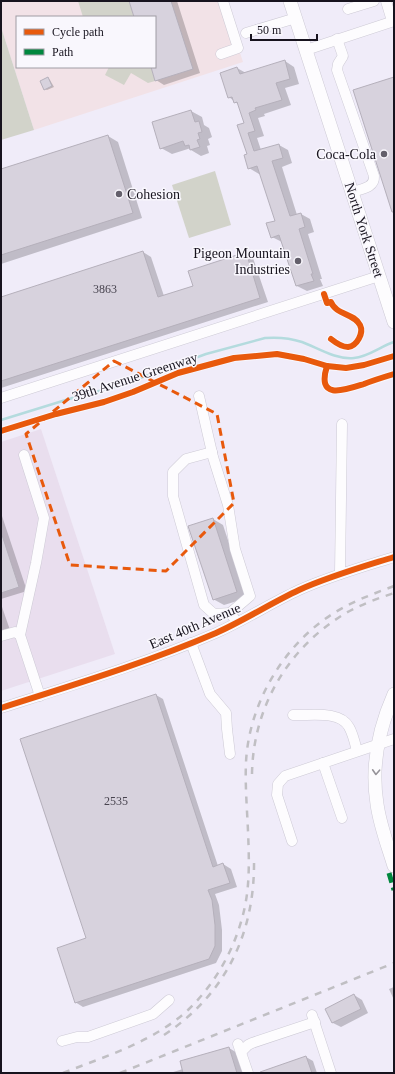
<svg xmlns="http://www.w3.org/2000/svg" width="395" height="1074" viewBox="0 0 395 1074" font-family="Georgia,serif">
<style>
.industrial{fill:#e9deee}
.education{fill:#f2e2e7;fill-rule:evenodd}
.green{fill:#d2d3ca}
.shadow{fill:#0003}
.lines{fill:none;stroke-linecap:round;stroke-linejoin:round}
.stream{stroke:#b4dbde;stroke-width:2.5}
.building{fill:#d7d2dd;stroke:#b5b0bb}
.minor-casing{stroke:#cdcad5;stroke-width:11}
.major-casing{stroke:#cdcad5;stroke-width:14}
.minor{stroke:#fdfcfe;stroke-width:10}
.major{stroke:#fdfcfe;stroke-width:13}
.rail{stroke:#c0bfc3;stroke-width:2.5;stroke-dasharray:7 7;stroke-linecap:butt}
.quiet{stroke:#00873e;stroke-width:5;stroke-dasharray:10 5;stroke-linecap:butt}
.cycleway-casing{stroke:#f9f7fd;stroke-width:8}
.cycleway{stroke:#e8590c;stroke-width:6}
.oneway{stroke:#969399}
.marked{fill:none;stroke:#e8590c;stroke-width:3;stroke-dasharray:8 5;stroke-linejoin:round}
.poi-dot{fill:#635f6b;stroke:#f9f7fd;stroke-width:1.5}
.labels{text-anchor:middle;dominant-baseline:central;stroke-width:3;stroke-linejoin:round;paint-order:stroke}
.number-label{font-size:12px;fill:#48444f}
.poi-label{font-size:14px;fill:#17131e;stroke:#f9f7fd;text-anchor:end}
.street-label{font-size:14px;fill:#17131e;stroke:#f9f7fd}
</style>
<rect width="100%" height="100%" fill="#f0ecf9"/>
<path class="industrial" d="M41 429 115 654 1 691V442Z"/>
<path class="education" d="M1 1H223L243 62 34 130 1 27ZM17 17H155V67H17Z"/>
<g class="green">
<path d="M78 1H129L134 17H83Z"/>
<path d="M1 27 34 130 1 140Z"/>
<path d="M109 67H151L155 81 148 83 131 73 124 85 105 75Z"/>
<path d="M215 171 231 225 189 238 172 185Z"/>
</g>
<g class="shadow">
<path d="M130 1H177L200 73 164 85 156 80 152 67H155V17H136Z"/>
<path d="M285 61 294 67 299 84 285 88 291 105 264 114 265 116 258 118 264 136 257 138 261 150 279 145 288 150 292 163 282 167 297 215 301 214 310 219 314 232 308 234 322 279H320L323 286 307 291 297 286 282 242 272 237 276 221 261 173 259 174 249 168 245 124 239 105 229 97 237 68 246 73Z"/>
<path d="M48 78 50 80 54 87 47 90 45 89Z"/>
<path d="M191 111 202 117 204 125 209 128 212 137 208 139 210 145 207 146 209 153 201 156 191 150V148L172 154 161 148 153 123Z"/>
<path d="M108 136 118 142 142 218 1 264V170Z"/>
<path d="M143 252 151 257 164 296 194 286 246 253 253 258 268 302 1 388V298Z"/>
<path d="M1 513 27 591 1 599Z"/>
<path d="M213 519 223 525 247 598 224 605 213 599Z"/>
<path d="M1 604 10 630 1 633Z"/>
<path d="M156 695 163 699 218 866 223 864 231 869 237 887 215 894 219 905 222 930V951L216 963 83 1007 75 1002 87 939Z"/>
<path d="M394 987V1000L389 989Z"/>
<path d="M354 995 362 1000 368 1013 341 1027 333 1023 326 1009Z"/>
<path d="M229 1048 239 1054 245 1073H170L183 1069Z"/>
<path d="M306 1057 313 1061 317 1073H264Z"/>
</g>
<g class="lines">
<path class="stream" d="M1 420 69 399 118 386 206 354 265 338C278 337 290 338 302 342 318 348 336 360 354 358 368 357 381 346 394 342"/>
</g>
<g class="building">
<path d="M129 1H171L193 69 155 81 151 67H155V17H134Z"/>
<path d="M285 60 290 79 276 83 282 100 255 108 256 110 249 113 255 131 248 133 254 151 279 144 283 158 272 161 290 216 301 213 305 227 299 229 313 274H311L314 281 296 286 279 235 271 238 266 223 275 221 257 166 248 169 244 155 247 154 237 125 244 123 237 102 234 103 232 97 228 98 220 73 237 67 240 74Z"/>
<path d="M48 77 52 86 44 90 40 81Z"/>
<path d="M394 77V212H392L353 90Z"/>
<path d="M191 110 195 122 199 121 202 132 198 133 200 139 197 140 200 147 190 150 189 145 185 146 183 141 160 149 152 122Z"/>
<path d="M108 135 133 213 1 255V169Z"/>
<path d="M143 251 158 297 193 286 188 271 246 252 260 298 1 381V297Z"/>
<path d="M213 518 237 592 213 600 188 526Z"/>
<path d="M1 535H2L19 587 1 593Z"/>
<path d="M156 694 213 867 223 863 230 883 208 890 212 900 215 925V946L209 959 75 1003 57 948 86 938 20 739Z"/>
<path d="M354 994 361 1009 332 1023 325 1009Z"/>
<path d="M229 1047 237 1073H183L180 1061Z"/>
<path d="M306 1056 312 1073H260V1072Z"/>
</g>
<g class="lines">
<defs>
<g id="minor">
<path d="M386 1 392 21"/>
<path d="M348 9 374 1"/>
<path d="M246 33 296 18"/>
<path d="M337 39 343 56 338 64 337 70 374 176C375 188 361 189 352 192"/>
<path d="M306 50 394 21"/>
<path d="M221 54 238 48 223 1"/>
<path d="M199 396 213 457 228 505 235 549 250 596 230 613"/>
<path d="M1 398 379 276"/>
<path d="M212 452 186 459 173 472V496L204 605 214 614 230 613 234 618"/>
<path d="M340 574 342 424"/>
<path d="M20 635 36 563 44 518 24 455"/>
<path d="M1 636 15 632 20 635 40 696"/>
<path d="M191 643 210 694 226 713 227 729 230 754"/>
<path d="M1 708C73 685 146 663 216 633 245 620 271 603 299 590 330 576 362 567 394 557"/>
<path d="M293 715C310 716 340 710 349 727 353 734 355 743 357 751"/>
<path d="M323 763 342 818"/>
<path d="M292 841 277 795 278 784 285 776 394 739"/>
<path d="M312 1015 331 1073"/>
<path d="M62 1041 77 1037H88L153 1014 169 1000"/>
<path d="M238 1044 248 1073"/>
<path d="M241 1052 248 1045 252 1043 315 1022"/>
</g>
<g id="major">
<path d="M290 1 394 322"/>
<path d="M394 694C379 728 371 767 377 804 380 826 388 846 394 866"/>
</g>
</defs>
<use href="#minor" class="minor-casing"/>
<use href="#major" class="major-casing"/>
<use href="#minor" class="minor"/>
<use href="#major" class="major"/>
<g class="rail">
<path d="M252 774C253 709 286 651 341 616 357 606 376 599 394 593"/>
<path d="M164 1035C226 994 255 933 254 860"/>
<path d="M63 1073C106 1056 153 1042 188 1010 217 982 237 945 245 906 250 882 249 855 248 831 247 808 245 785 246 762 249 703 284 644 334 613 353 601 373 594 394 586"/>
<path d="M120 1073 394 963"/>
</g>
<path class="quiet" d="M389 873 394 890"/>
<defs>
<g id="cycleway">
<path d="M324 294 327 303 331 302C336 315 354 313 360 325 364 333 357 346 348 347 342 347 336 343 331 339"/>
<path d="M327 366C316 401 345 390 364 384 374 380 384 377 394 374"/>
<path d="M1 431 56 414 104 402 133 392 178 373 234 358 277 354 304 359 327 366 346 368 364 365 394 356"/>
<path d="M1 708C73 685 146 663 216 633 245 620 271 603 299 590 330 576 362 567 394 557"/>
</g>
</defs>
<use href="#cycleway" class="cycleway-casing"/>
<use href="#cycleway" class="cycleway"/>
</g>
<defs><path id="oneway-chevron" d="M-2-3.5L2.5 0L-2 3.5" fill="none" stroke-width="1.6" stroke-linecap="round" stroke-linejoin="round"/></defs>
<use class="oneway" href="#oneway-chevron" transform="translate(376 772) rotate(93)"/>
<path class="marked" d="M114 361 217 414 234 503 166 571 70 565 26 434Z"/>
<g class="poi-dot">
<circle cx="384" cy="154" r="4"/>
<circle cx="119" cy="194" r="4"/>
<circle cx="298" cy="261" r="4"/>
</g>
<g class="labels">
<g class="number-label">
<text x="105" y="289">3863</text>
<text x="116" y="801">2535</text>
</g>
<g class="poi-label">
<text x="376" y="154">Coca-Cola</text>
<text x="127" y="194" text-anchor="start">Cohesion</text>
<text x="290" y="253">Pigeon Mountain<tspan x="290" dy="16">Industries</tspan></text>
</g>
<g class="street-label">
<text transform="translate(364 230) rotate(72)">North York Street</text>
<text transform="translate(135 377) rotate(-18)">39th Avenue Greenway</text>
<text transform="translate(195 626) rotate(-23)">East 40th Avenue</text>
</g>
</g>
<rect width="395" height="1074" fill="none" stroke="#17131e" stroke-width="4"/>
<rect x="16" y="16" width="140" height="52" fill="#f9f7fd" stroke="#9f9ca4"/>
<rect x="24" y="29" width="20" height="6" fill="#e8590c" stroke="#9f9ca4"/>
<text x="52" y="36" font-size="12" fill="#17131e">Cycle path</text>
<rect x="24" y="49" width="20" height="6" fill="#00873e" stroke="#9f9ca4"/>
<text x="52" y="56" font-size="12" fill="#17131e">Path</text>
<path d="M251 34v6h66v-6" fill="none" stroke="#17131e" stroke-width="2"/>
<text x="257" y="34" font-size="12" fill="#17131e" stroke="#f9f7fd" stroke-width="3" paint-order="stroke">50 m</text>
</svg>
